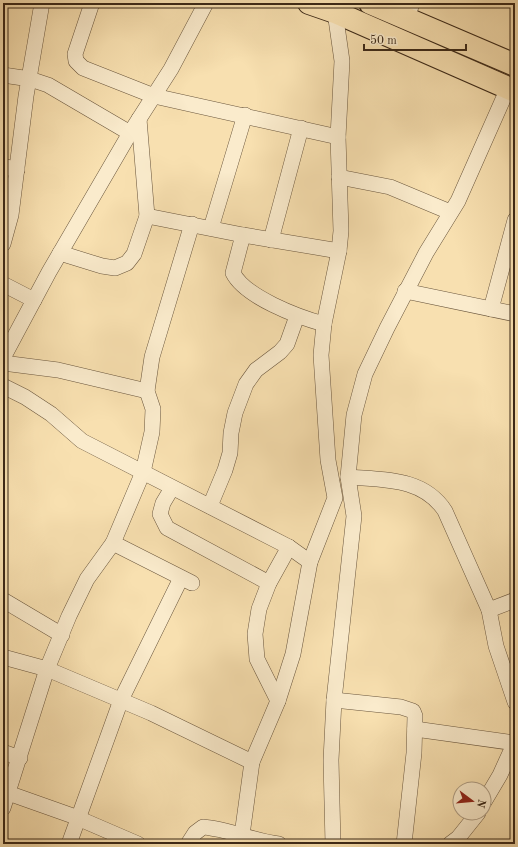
<svg xmlns="http://www.w3.org/2000/svg" width="518" height="847" viewBox="0 0 518 847" font-family="'Old Standard TT',serif">
<style>
.lines{fill:none;stroke-linecap:round;stroke-linejoin:round}
.minor-casing{stroke:#6a563d;stroke-width:16}
.primary-casing{stroke:#3b2817;stroke-width:24}
.minor{stroke:#faebcc;stroke-width:15}
.primary{stroke:#f8e0b0;stroke-width:22}
</style>
<rect width="100%" height="100%" fill="#f8e0b0"/>
<filter id="stains"><feTurbulence type="fractalNoise" baseFrequency=".005" numOctaves="4"/><feColorMatrix values="0 0 0 0 .2 0 0 0 0 .09 0 0 0 0 .02 0 0 0 .5 -.17"/></filter>
<radialGradient id="worn" r=".72"><stop offset=".6" stop-color="#630" stop-opacity="0"/><stop offset="1" stop-color="#630" stop-opacity=".3"/></radialGradient>
<g class="lines">
<defs>
<g id="minor">
<path d="M92 3 75 54 76 61 83 68 154 96 338 137"/>
<path d="M407 19 412 3"/>
<path d="M3 75 30 79 48 85 130 133"/>
<path d="M3 166 17 170"/>
<path d="M339 177 390 187 450 212"/>
<path d="M147 216 243 235 339 251"/>
<path d="M211 228 245 115"/>
<path d="M243 235 233 273C245 297 298 317 324 324"/>
<path d="M271 240 301 128"/>
<path d="M3 244 11 215 26 96 42 3"/>
<path d="M60 253 102 266 115 268 127 263 134 254 147 216 139 119"/>
<path d="M3 284 34 300"/>
<path d="M405 291 515 314"/>
<path d="M491 309 515 220"/>
<path d="M3 358 49 272 130 133 171 69 206 3"/>
<path d="M3 363 58 370 147 391"/>
<path d="M3 386 25 397 51 414 82 441 289 547 310 562"/>
<path d="M348 477C383 480 423 477 445 511L489 610 496 646 515 702"/>
<path d="M172 488 163 503 160 514 167 528 269 583"/>
<path d="M210 506 225 470 230 453 231 433 235 413 246 384 256 370 280 352 287 344 297 316"/>
<path d="M113 543 192 583"/>
<path d="M3 600 62 635"/>
<path d="M489 610 515 600"/>
<path d="M3 657 47 669 151 713 252 762"/>
<path d="M334 700 401 707 413 711 415 716 414 753 404 844"/>
<path d="M278 701 257 659 255 634 259 609 269 583 289 547"/>
<path d="M415 729 515 743"/>
<path d="M3 752 20 758"/>
<path d="M8 793 73 816 138 844"/>
<path d="M484 802 500 775 515 742"/>
<path d="M3 808 47 669 69 616 87 579 113 543 143 472 152 432 153 409 147 391 152 357 192 224"/>
<path d="M242 835 252 762 278 701 293 654 310 562 335 498 328 460 321 355 324 324 339 251 341 231 338 137 342 61 335 12"/>
<path d="M69 844 121 700 181 578"/>
<path d="M188 844 195 833 203 827C229 829 253 841 279 844"/>
<path d="M333 844 331 760 334 700 354 516 348 477 354 415 365 374 387 328 426 253 458 201 508 88"/>
<path d="M450 844 458 838 478 813"/>
</g>
<g id="primary">
<path d="M309 3 335 12 515 91"/>
<path d="M370 3 515 65"/>
</g>
</defs>
<use href="#minor" class="minor-casing"/>
<use href="#primary" class="primary-casing"/>
<use href="#minor" class="minor"/>
<use href="#primary" class="primary"/>
</g>
<rect width="518" height="847" fill="none" stroke="#f8e0b0" stroke-width="16"/>
<rect x="4" y="4" width="510" height="839" fill="none" stroke="#3b2817" stroke-width="2"/>
<rect x="8" y="8" width="502" height="831" fill="none" stroke="#3b2817"/>
<g transform="translate(472 801) rotate(106)"><circle r="19" fill="#faebcc" stroke="#ae9d84"/>
<path d="M0-3L7 15L0 10L-7 15Z" fill="#8f2418"/>
<text y="-6" font-size="11" font-weight="bold" text-anchor="middle" fill="#3b2817">N</text>
</g>
<path d="M364 44v6h102v-6" fill="none" stroke="#3b2817" stroke-width="2"/>
<text x="370" y="44" font-size="12" fill="#3b2817" stroke="#faebcc" stroke-width="3" paint-order="stroke">50 m</text>
<rect width="100%" height="100%" filter="url(#stains)"/>
<rect width="100%" height="100%" fill="url(#worn)"/>
</svg>
